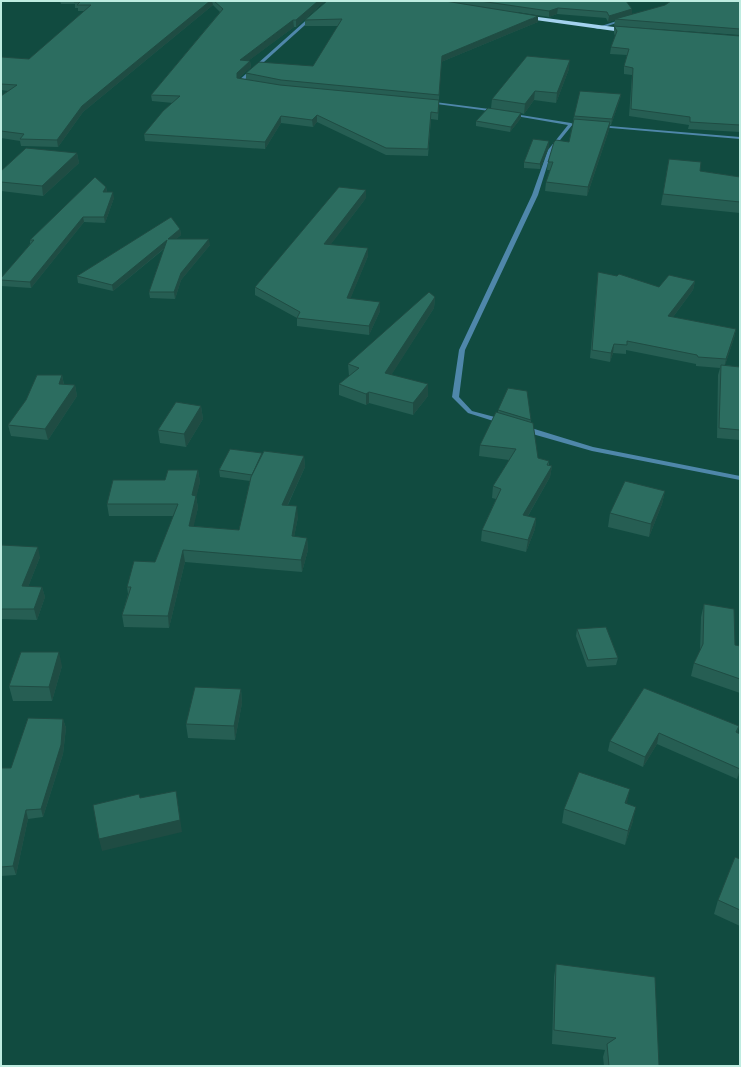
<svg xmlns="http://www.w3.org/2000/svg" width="741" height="1067" viewBox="0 0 741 1067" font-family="Arial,sans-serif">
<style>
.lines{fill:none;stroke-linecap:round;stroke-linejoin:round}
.minor{fill:#4f87aa;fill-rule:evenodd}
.trunk{fill:#a4d2ef;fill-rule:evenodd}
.wall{fill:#265e53}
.shaded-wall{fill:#1f4c43}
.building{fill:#2c6d60;stroke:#1f4c43}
</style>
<rect width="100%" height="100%" fill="#114b40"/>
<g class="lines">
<g class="minor">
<path d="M312 15 315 16 243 81 246 82V84L238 83V81Z"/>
<path d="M623 19 626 20 598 29 595 28Z"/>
<path d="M427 101 497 110 499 111 497 112 429 103H427Z"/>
<path d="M508 113 571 123 573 124 552 150 538 195 465 350 459 397 472 411 506 420 507 422 506 424H503L468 413 452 397 459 350 532 195 548 150 568 125 510 115 508 114Z"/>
<path d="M597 125 740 137V139L599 127 597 126Z"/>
<path d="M522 427H528L593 447 740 476V480L592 451 522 431 521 429Z"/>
</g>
<path class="trunk" d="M523 15 629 29 632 31 629 33 521 18Z"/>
</g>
<g class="wall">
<path d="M60 1H325L296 27H294L248 61H250L251 67 239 78 246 79V73L313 66 338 26H305V20L327 1H626L632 9V14L740 1V35L614 26 615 20 608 22 606 18 557 14 549 17 517 12 538 22 441 62 438 120 431 119 428 156 386 155 317 122 313 127 281 123 265 149 145 141 144 134 173 103 152 101 151 95 220 12 213 5 83 112 58 147 21 146 20 141 1 138V96L8 91 1 90V57L29 59 85 11H78V8H75V4H61Z"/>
<path d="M614 26 740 36V132L688 129 689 125 629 116 632 75 624 74V66L627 55 610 54 611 47 615 36 614 33Z"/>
<path d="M569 69 556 103 534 100 524 114 521 113V118L510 132 476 126V121L491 108 492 99Z"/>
<path d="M621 94 620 99 611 125H610L609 130 587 196 545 191 546 182 550 170H547L548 162 569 142 574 116Z"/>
<path d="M549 147 540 169 524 168V162Z"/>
<path d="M77 153 79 163 43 196 1 191V171Z"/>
<path d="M669 159 700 171 740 177V213L661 205Z"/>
<path d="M106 187 107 192 114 198 105 223 84 222 31 288 1 286V280L30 244V240Z"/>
<path d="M366 198 330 245 368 256 350 299 380 311 369 335 297 326V318L255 295V287Z"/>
<path d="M180 229 181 235 176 239 210 245 181 280 175 299 150 298 149 292 164 249 113 291 78 283 77 276Z"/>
<path d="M598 272 659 287 695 281 693 290 673 317 736 329 734 338 725 365 740 367V440L717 438 718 375 720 368 696 366V364L626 350V354L613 353 610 362 590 358Z"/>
<path d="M435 297 434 308 391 375 428 384V396L413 415 369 403 366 405 339 395V384L349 376 348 364Z"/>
<path d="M62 375 64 384 75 385 77 396 48 440 11 436 8 425Z"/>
<path d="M201 406 203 419 186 447 160 443 158 430Z"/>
<path d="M498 410 531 420V422L538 458 549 461V465L552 466 550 477 528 516 536 518 535 529 526 552 481 541 482 530 496 499 492 498 493 486 509 460 479 456 480 445 498 412Z"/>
<path d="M262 454 304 456 305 467 288 505 298 517 294 537 307 538 308 550 302 572 185 562 169 628 124 627 122 615 128 594 127 587 155 562 174 516H109L107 504 165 480 198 470 200 482 196 496 198 508 193 526 239 530 250 481 220 477 219 470Z"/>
<path d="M665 491 662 504 649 537 608 527 610 513Z"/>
<path d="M1 545 40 557 28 587H42L45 597 37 620 1 619Z"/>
<path d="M704 604 735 645 740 646V693L691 676 694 663 700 651 701 617Z"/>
<path d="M577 629 618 658 616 665 587 667 576 636Z"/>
<path d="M62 666 52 701H13L9 686Z"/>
<path d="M644 688 739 726 737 733 740 734V772L737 779 657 744 643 767 608 751 610 741Z"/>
<path d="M241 689 242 703 235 740 188 738 186 724Z"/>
<path d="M63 719 66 728 63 754 43 817 28 819 16 875 1 876V768H11Z"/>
<path d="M627 804 633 821 625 845 562 823 564 809Z"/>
<path d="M740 859V926L714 914 718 900Z"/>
<path d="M556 964 658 1060 659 1066H604L603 1057 605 1050 552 1044 554 977Z"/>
</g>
<g class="shaded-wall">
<path d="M210 1H212L213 5 83 112 58 147 57 140 82 106Z"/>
<path d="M318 1H325L296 27V20Z"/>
<path d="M558 8 557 14 549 17V11Z"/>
<path d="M632 9V15L615 19V20L608 22 609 16Z"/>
<path d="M538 16V22L441 62 439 101 442 56Z"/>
<path d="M293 20 294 27 240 67V60Z"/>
<path d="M570 60 569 69 556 103 557 93Z"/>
<path d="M250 61 251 67 237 80V73Z"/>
<path d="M535 91 534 100 524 114 525 104Z"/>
<path d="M621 94 620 99 611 125 612 119Z"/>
<path d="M521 113V118L510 132 511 127Z"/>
<path d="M317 115V122L313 127 312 120Z"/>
<path d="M281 116V123L265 149V142Z"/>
<path d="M610 122 609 130 587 196 588 187Z"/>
<path d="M549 141V147L540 169V164Z"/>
<path d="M77 153 79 163 43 196 42 186Z"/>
<path d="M106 187 107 193 103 192Z"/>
<path d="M366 190V198L325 252 324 244Z"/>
<path d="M113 192 114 198 105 223 104 217Z"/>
<path d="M83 217 84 222 31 288 30 282Z"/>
<path d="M180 229 181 235 169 245 168 239Z"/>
<path d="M209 239 210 245 181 280 175 299 174 292 181 273Z"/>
<path d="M167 240V246L113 291 112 285Z"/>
<path d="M368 248V256L347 307V298Z"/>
<path d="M695 281 693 290 667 325 668 316Z"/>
<path d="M435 297 434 308 385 385V373Z"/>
<path d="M380 302V311L369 335V326Z"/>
<path d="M736 329 734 338 724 368 726 359Z"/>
<path d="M614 344 613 353 610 362 611 353Z"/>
<path d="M62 375 64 386 59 384Z"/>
<path d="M428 384V396L413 415V403Z"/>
<path d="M75 385 77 396 48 440 45 429Z"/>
<path d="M369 392V403L366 405V394Z"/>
<path d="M201 406 203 419 186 447 184 434Z"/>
<path d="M304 456 305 467 282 517V505Z"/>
<path d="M552 466 550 477 522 526 523 515Z"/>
<path d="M198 470 200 482 194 507 192 495Z"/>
<path d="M665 491 662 504 649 537 651 524Z"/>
<path d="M196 496 198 508 191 538 189 526Z"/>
<path d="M297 506 298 517 292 548V536Z"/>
<path d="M536 518 535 529 526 552 528 540Z"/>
<path d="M307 538 308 550 302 572 301 560Z"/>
<path d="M38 547 40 557 24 597 22 586Z"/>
<path d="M183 550 185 562 169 628 168 616Z"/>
<path d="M42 587 45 597 37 620 34 609Z"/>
<path d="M59 652 62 666 52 701 49 687Z"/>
<path d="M241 689 242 703 235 740 234 726Z"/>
<path d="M63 719 66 728 63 754 43 817 41 809Z"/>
<path d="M659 733 657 744 643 767 645 757Z"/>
<path d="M740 769V772L737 779Z"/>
<path d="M630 789 627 803H625Z"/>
<path d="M176 791 182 832 102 851 99 839Z"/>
<path d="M636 807 633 821 625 845 628 831Z"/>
<path d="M26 810 28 819 16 875 13 866Z"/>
</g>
<g class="building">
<path d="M75 1H210L82 106 57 140 20 139 24 134 1 131V96L17 85 1 84V57L29 59 91 5H77L80 2H74Z"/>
<path d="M214 1H318L296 20H293L240 60 250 61 237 73V78L280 85 439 100 438 113 431 112 428 149 386 148 317 115 312 120 281 116 265 142 144 134 163 111 180 96 151 95 223 9Z"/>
<path d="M327 1H445L538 16 442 56 439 95 281 80 246 73 259 62 313 66 342 19 305 20Z"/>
<path d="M480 1H626L632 9 609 16 607 12 558 8 549 11Z"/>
<path d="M671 1H740V29L615 19 665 5Z"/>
<path d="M614 26 740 36V125L690 122V117L631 109 633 68 624 66 629 49 611 47 617 31Z"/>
<path d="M527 56 570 60 557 93 535 91 525 104 492 99Z"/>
<path d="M580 91 621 94 612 119 574 116Z"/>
<path d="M488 108 521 113 511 127 476 121Z"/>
<path d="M574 119 610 122 588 187 546 182 553 162H548L554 142 556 140 569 142Z"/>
<path d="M533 139 549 141 540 164 524 162Z"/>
<path d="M26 148 77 153 42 186 1 182V171Z"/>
<path d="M669 159 701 162 700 171 740 177V202L663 194Z"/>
<path d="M95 177 106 187 103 192H113L104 217H83L30 282 1 280V278L34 240H30Z"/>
<path d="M339 187 366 190 324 244 368 248 347 298 380 302 369 326 297 318 300 312 255 287Z"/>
<path d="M171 217 180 229 168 239H209L181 273 174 292H149L167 240 112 285 77 276Z"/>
<path d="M598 272 617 276 619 274 659 287 669 275 695 281 668 316 736 329 726 359 698 357 697 355 627 341V345L614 344 611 353 592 350Z"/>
<path d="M429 292 435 297 385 373 428 384 413 403 369 392 366 394 339 384 359 368 348 364Z"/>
<path d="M721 365 740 367V430L719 428Z"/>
<path d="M37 375H62L59 384 75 385 45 429 8 425 26 400Z"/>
<path d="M508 388 527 391 531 420 498 410Z"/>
<path d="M176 402 201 406 184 434 158 430Z"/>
<path d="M496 412 533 423 538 458 549 461 547 465 552 466 523 515 536 518 528 540 482 530 501 489 493 486 516 449 480 445Z"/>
<path d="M230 449 262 453 252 475 219 470Z"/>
<path d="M264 451 304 456 282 505 297 506 292 536 307 538 301 560 183 550 168 616 122 615 131 587H127L134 561 155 562 178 504H107L113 480H165L168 470H198L192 495 196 496 189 526 239 530 251 477Z"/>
<path d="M625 481 665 491 651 524 610 513Z"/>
<path d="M1 545 38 547 22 586 42 587 34 609H1Z"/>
<path d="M704 604 734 609 735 645 740 646V679L694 663 703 644Z"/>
<path d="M606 627 618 658 588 660 577 629Z"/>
<path d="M21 652H59L49 687 9 686Z"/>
<path d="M195 687 241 689 234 726 186 724Z"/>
<path d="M644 688 739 726 736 732 740 734V769L659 733 645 757 610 741Z"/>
<path d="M28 718 63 719 61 745 41 809 26 810 13 866 1 867V768H11Z"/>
<path d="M579 772 630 789 625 803 636 807 628 831 564 809Z"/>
<path d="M176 791 180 820 99 839 93 805 139 794 140 798Z"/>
<path d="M735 857 740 859V910L718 900Z"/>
<path d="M556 964 655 977 659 1066H609L607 1044 616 1038 554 1030Z"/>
</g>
<rect width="741" height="1067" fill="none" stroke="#beece0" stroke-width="4"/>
</svg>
